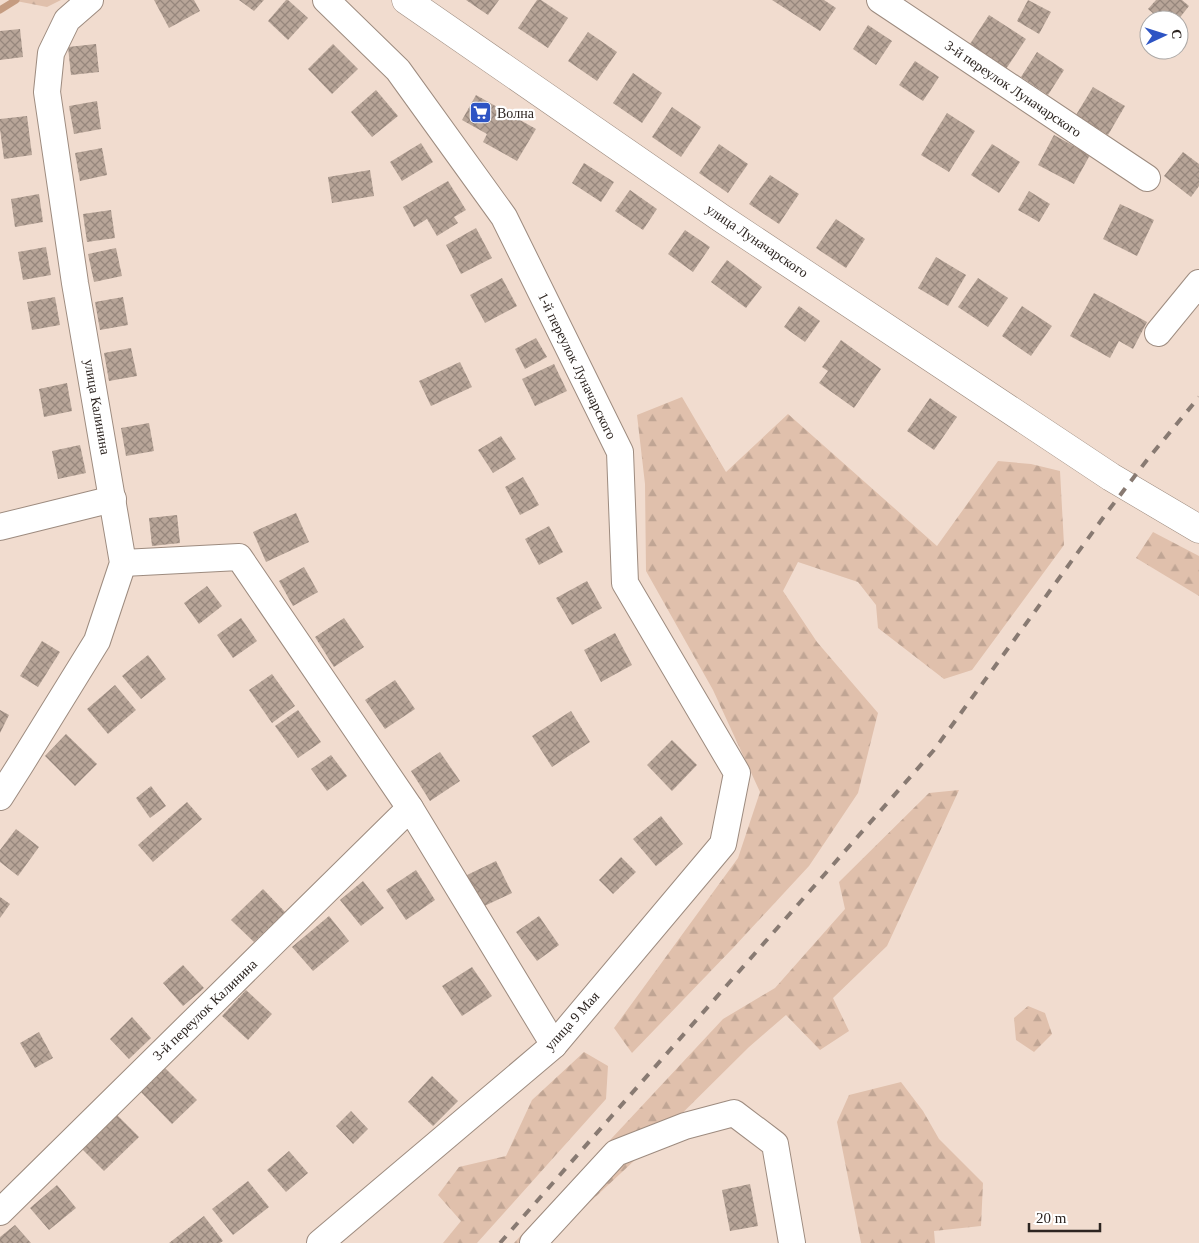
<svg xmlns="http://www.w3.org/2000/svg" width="1199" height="1243" viewBox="0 0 1199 1243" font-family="'Times New Roman',serif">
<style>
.forest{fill:url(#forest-firs)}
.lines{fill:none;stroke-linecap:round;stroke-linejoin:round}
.stream{stroke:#c59c81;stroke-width:7}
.building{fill:url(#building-cross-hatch)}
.minor-casing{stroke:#9d8b7f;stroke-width:28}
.secondary-casing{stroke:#9d8b7f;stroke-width:29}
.minor{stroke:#fff;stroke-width:26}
.secondary{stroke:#fff;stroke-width:28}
.rail{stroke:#887a72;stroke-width:4;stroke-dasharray:9 9;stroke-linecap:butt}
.labels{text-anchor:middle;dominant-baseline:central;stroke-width:4.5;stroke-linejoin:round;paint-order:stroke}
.street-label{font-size:14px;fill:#2d2521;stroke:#fff}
.poi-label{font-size:14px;fill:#2d2521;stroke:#fff;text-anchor:start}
</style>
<defs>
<pattern id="forest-firs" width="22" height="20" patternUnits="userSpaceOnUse" patternTransform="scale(1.25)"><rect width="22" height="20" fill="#e0c0ac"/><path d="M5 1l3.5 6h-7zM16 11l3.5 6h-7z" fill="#c0a594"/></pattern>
<pattern id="building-cross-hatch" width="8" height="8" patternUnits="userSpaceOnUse" patternTransform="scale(1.25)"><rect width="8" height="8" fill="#b8a598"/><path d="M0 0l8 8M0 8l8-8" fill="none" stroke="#96867c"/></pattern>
</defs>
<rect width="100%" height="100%" fill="#f1dccf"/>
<g class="forest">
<path d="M11 0H61L47 7Z"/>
<path d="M682 397 726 472 788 414 937 546 998 461 1031 464 1060 471 1064 545 972 670 944 679 878 628 876 605 858 582 798 562 783 591 817 642 878 713 858 793 809 866 733 948 632 1053 614 1028 738 858 760 792 713 690 646 571 645 484 637 415Z"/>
<path d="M1153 532 1199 556V596L1136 558Z"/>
<path d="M959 790 887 946 833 998 849 1031 820 1050 786 1015 749 1047 636 1159 546 1243H514L723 1019 775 988 845 909 839 882 929 793Z"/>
<path d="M1028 1006 1045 1013 1052 1034 1034 1052 1016 1040 1014 1018Z"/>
<path d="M584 1052 608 1066 606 1099 477 1243H443L461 1221 438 1195 459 1167 506 1156 532 1100Z"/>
<path d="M901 1082 923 1111 939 1139 983 1183 981 1226 934 1231 935 1243H861L837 1122 849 1095Z"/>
</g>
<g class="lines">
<path class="stream" d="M0 10 16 0"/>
</g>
<g class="building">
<path d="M154 0H194L200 11 169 28Z"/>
<path d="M239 0H264L254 11Z"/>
<path d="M286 0H288L308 18 288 40 268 21Z"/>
<path d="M466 0H499L488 15Z"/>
<path d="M537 0H541L568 18 548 48 518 28Z"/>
<path d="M772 0H824L836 8 820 31Z"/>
<path d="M1028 0 1051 12 1039 34 1017 21Z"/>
<path d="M1156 0H1182L1189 6 1178 20H1161L1148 9Z"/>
<path d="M989 15 1026 39 1006 69 970 44Z"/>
<path d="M868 25 892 41 876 65 853 49Z"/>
<path d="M20 29 23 57 0 60V31Z"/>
<path d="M588 32 617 52 597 81 568 61Z"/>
<path d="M96 44 99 72 71 75 68 47Z"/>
<path d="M333 44 358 69 332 94 308 69Z"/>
<path d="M1037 52 1064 70 1048 95 1021 77Z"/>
<path d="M915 61 939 77 923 101 899 85Z"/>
<path d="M633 73 662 93 642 123 613 103Z"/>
<path d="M1093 87 1125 106 1108 135 1076 115Z"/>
<path d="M376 90 398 116 372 137 351 112Z"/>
<path d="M476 95 536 129 517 161 483 142 487 134 462 120Z"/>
<path d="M97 101 101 129 74 134 69 106Z"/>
<path d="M672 107 701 127 681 157 652 137Z"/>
<path d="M947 113 975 131 949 172 921 155Z"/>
<path d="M27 116 32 155 4 159 0 129V119Z"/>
<path d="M1054 135 1090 155 1074 184 1038 165Z"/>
<path d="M421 143 433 162 402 181 390 162Z"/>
<path d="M719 144 748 164 728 193 699 173Z"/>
<path d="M992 144 1020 162 999 193 971 175Z"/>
<path d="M102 148 107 175 80 181 75 153Z"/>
<path d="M1183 152 1199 164V186L1191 197 1164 176Z"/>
<path d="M584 163 614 182 601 202 572 183Z"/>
<path d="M370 170 374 196 332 203 328 177Z"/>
<path d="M770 175 799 194 779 224 749 204Z"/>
<path d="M448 181 466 210 454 217 458 223 437 236 427 219 414 227 403 207Z"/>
<path d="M630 190 657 209 643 230 615 211Z"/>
<path d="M1029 191 1050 204 1039 222 1018 210Z"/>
<path d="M39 194 43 222 15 227 11 199Z"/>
<path d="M1120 204 1154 220 1137 256 1103 239Z"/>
<path d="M111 210 115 238 87 242 83 214Z"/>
<path d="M836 219 865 239 846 268 816 248Z"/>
<path d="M476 228 492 258 461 274 446 245Z"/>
<path d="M685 230 710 247 693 272 668 254Z"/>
<path d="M46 247 51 275 23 280 18 252Z"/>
<path d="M116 248 122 276 94 282 88 254Z"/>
<path d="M936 257 966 275 948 306 918 288Z"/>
<path d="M727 260 762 287 746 308 711 282Z"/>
<path d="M502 278 517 306 485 323 470 295Z"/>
<path d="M978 278 1008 298 988 327 958 307Z"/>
<path d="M1094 293 1147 322 1133 349 1119 341 1110 358 1070 336Z"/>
<path d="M55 297 60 325 32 330 27 302Z"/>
<path d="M123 297 128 325 100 330 95 302Z"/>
<path d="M799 306 820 321 805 342 784 327Z"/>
<path d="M1022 306 1052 326 1031 356 1002 336Z"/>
<path d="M536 338 547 357 525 369 515 349Z"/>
<path d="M841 340 881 369 854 408 819 383 828 371 822 367Z"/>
<path d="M131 348 137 376 109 381 104 353Z"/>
<path d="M460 362 472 387 431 406 419 381Z"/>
<path d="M554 364 567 391 535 406 522 379Z"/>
<path d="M67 383 72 411 44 417 39 389Z"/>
<path d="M930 398 957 417 934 450 907 431Z"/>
<path d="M149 423 154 451 126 456 121 428Z"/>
<path d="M501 436 516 459 493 473 478 450Z"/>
<path d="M80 445 86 473 58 479 52 451Z"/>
<path d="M523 477 539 505 520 515 505 487Z"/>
<path d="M296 513 309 542 266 562 253 532Z"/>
<path d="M177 515 180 543 152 546 149 518Z"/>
<path d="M549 526 563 552 539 565 525 539Z"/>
<path d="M304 567 318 592 293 606 279 581Z"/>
<path d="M587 581 602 608 572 625 556 598Z"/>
<path d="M207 586 222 606 199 624 184 603Z"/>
<path d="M241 618 257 641 233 658 217 635Z"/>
<path d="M344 618 364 647 334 667 315 637Z"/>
<path d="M615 633 632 665 601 682 584 650Z"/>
<path d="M42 641 60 652 38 687 20 676Z"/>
<path d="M148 655 166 679 141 699 122 676Z"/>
<path d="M272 674 295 706 272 723 249 690Z"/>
<path d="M395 680 415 709 385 729 365 700Z"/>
<path d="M115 685 136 710 108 734 87 709Z"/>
<path d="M0 710 9 715 0 733Z"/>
<path d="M298 710 321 742 298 758 275 726Z"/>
<path d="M571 711 590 742 552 767 532 736Z"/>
<path d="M66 734 97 764 75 786 45 756Z"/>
<path d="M672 740 697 765 672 791 647 765Z"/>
<path d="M440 752 460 781 430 801 411 771Z"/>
<path d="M331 755 347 776 327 791 311 769Z"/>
<path d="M151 786 166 806 150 818 136 798Z"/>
<path d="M187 802 202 819 153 862 138 845Z"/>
<path d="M661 816 683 844 656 866 633 839Z"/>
<path d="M16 829 39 847 18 876 0 862V850Z"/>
<path d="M621 857 636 872 613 894 599 880Z"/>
<path d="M496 861 512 893 480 908 465 876Z"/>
<path d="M416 870 435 900 406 920 386 890Z"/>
<path d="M363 881 384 908 361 926 340 900Z"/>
<path d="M263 889 285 912 254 942 231 920Z"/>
<path d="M0 897 10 904 0 918Z"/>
<path d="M329 916 349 941 313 971 292 947Z"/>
<path d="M539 916 559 945 537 961 516 932Z"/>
<path d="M183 965 204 988 183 1006 163 983Z"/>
<path d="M472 967 492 996 462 1016 442 986Z"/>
<path d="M246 990 272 1014 248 1040 222 1016Z"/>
<path d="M132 1017 151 1038 129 1059 110 1039Z"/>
<path d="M39 1032 53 1058 35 1068 20 1043Z"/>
<path d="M163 1066 197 1100 172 1124 139 1090Z"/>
<path d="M432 1076 458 1101 433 1126 408 1102Z"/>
<path d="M351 1111 368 1129 353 1144 336 1126Z"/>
<path d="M117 1115 139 1137 104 1171 82 1149Z"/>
<path d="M289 1151 308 1173 286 1192 267 1170Z"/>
<path d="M248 1181 269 1207 233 1235 212 1209Z"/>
<path d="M750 1184 758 1226 730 1231 722 1190Z"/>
<path d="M57 1185 76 1208 49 1230 30 1208Z"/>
<path d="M204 1216 223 1241 220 1243H169Z"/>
<path d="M15 1225 31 1243H0V1237Z"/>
</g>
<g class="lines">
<defs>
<g id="minor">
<path d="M880 0 1147 178"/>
<path d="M1158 333 1199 283"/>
<path d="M0 527 113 499"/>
<path d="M123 563 239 557 410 808"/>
<path d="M0 797 21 764 97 641 123 563 75 283 47 92 51 53 67 20 90 0"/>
<path d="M0 1212 410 808 554 1045"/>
<path d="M320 1243 554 1045 723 844 737 773 625 583 620 452 504 217 398 70 326 0"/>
<path d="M533 1243 616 1153 685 1126 734 1113 775 1144 792 1243"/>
</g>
<path id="secondary" d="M406 0 721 218 1111 477 1199 529"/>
</defs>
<use href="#minor" class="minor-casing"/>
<use href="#secondary" class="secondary-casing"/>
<use href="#minor" class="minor"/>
<use href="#secondary" class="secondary"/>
<path class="rail" d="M500 1243 934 750 1108 511 1147 460 1199 397"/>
</g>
<defs>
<symbol id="supermarket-square" viewBox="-11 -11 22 22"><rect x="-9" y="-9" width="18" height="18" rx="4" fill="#2d54c4" stroke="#fff"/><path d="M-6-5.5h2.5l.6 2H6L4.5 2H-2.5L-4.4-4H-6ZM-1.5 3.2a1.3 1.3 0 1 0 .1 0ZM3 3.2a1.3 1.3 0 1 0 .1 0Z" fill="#fff"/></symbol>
</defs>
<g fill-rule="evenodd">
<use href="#supermarket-square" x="468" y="100" width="25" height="25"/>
</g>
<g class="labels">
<g class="street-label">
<text transform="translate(1013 89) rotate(34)">3-й переулок Луначарского</text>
<text transform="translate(757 241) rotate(34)">улица Луначарского</text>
<text transform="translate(577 366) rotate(64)">1-й переулок Луначарского</text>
<text transform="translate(97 407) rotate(80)">улица Калинина</text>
<text transform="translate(205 1010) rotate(-44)">3-й переулок Калинина</text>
<text transform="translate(572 1021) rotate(-48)">улица 9 Мая</text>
</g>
<g class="poi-label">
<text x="497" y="113">Волна</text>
</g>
</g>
<g transform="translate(1164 35) rotate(86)"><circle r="24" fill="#ffffff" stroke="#aba8a6"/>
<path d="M0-4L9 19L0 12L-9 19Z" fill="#2d54c4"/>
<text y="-8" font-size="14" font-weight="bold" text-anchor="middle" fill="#2d2521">С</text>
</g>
<path d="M1029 1223v8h71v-8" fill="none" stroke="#2d2521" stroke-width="2.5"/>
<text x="1036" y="1223" font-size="15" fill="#2d2521" stroke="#ffffff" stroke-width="4" paint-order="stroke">20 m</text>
</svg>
